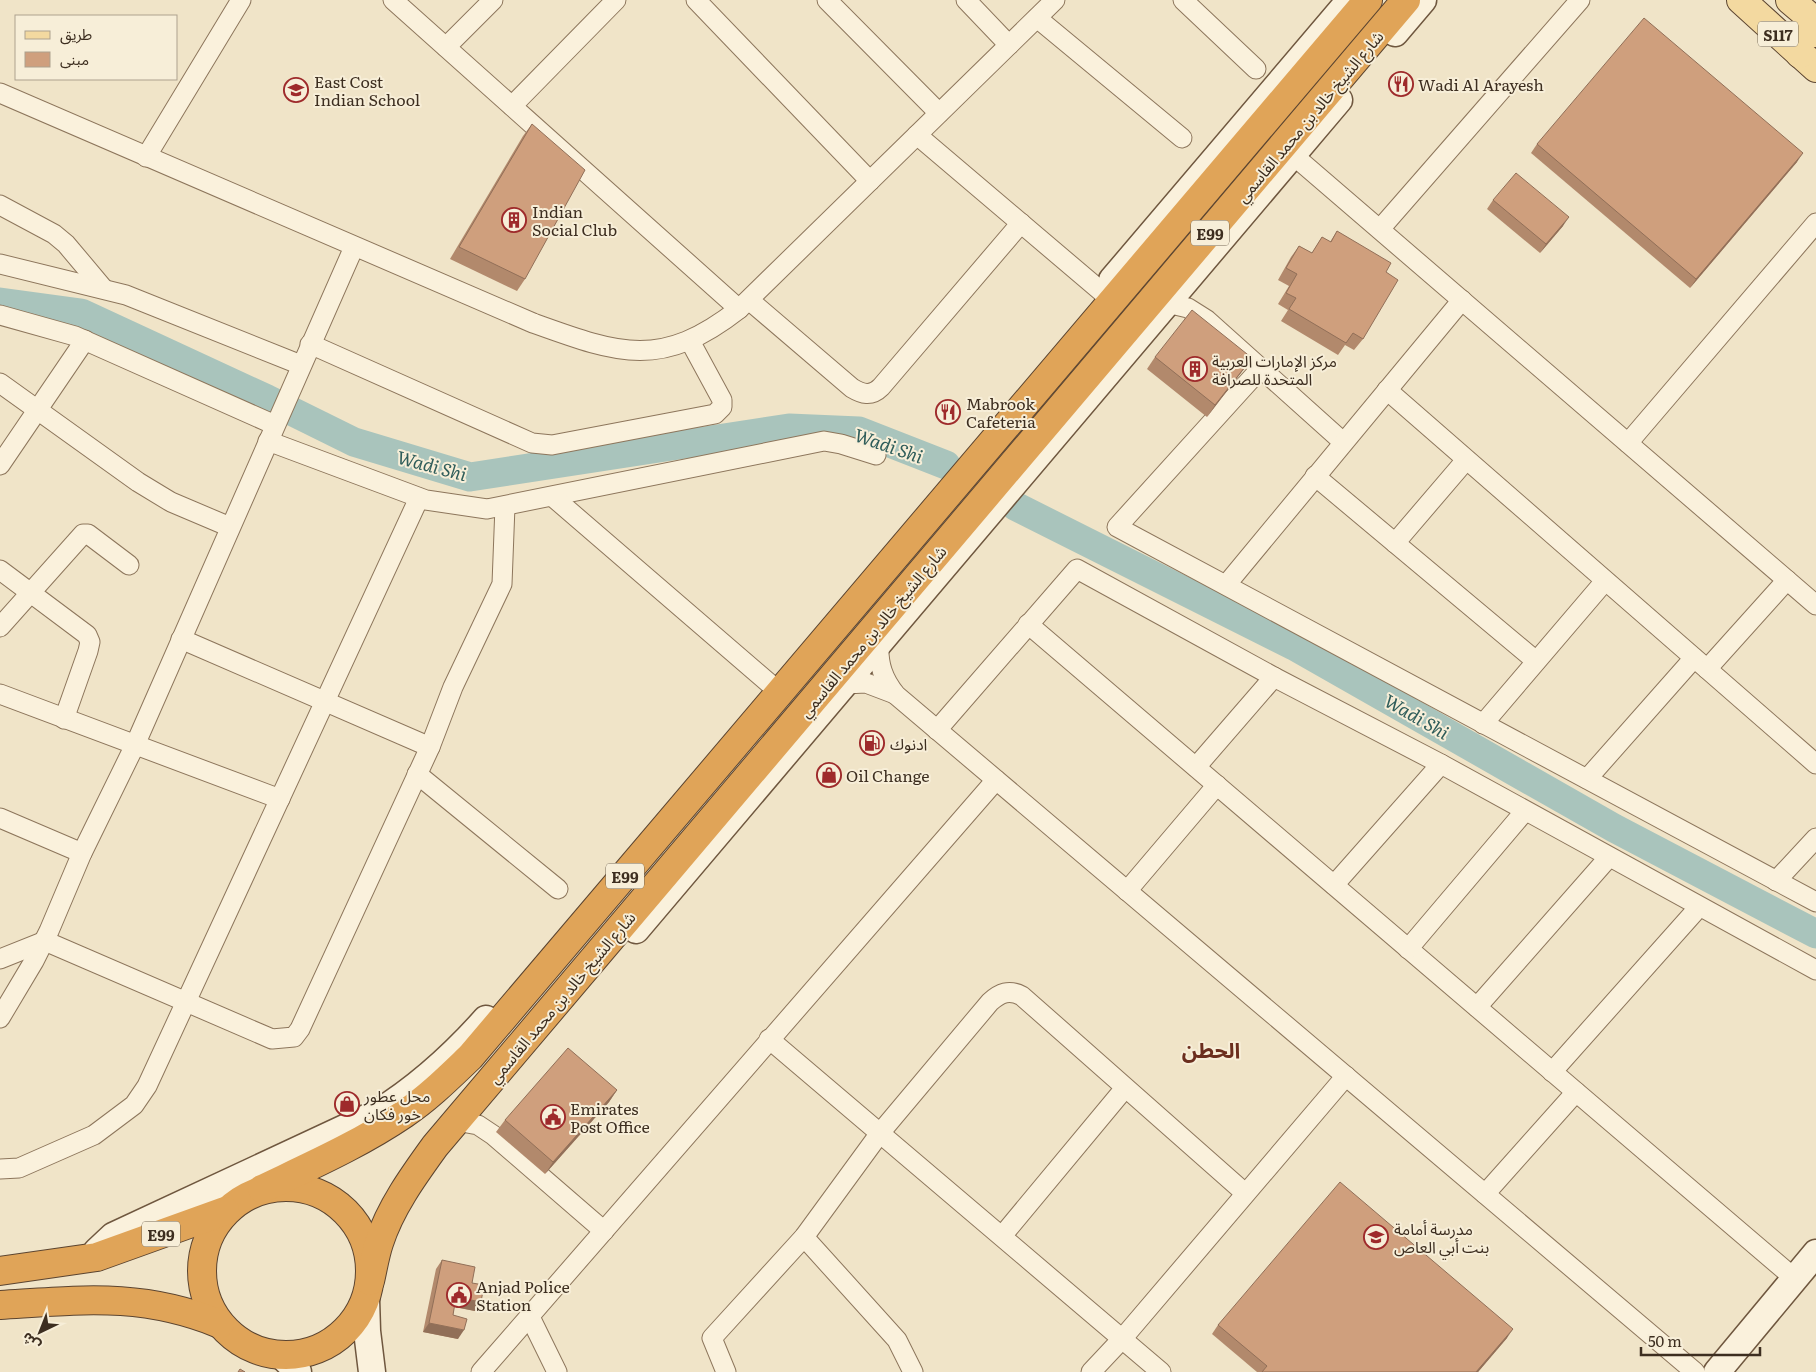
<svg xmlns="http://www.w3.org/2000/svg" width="1816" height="1372" viewBox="0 0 1816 1372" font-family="Literata,'Noto Sans Arabic',serif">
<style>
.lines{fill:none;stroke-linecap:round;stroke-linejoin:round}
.river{stroke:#a9c4bc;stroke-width:29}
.street-casing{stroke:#8d765c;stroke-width:21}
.secondary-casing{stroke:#6f573f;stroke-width:29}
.primary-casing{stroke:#5b4430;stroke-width:30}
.highway-casing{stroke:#5b4430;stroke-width:30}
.street{stroke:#faf1dc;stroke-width:19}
.secondary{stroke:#faf1dc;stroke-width:26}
.primary{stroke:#f3d9a0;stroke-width:28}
.highway{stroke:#e0a458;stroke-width:28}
.wall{fill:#b2896c}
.shaded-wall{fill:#916f58}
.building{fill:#cf9f7d;stroke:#916f58}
.labels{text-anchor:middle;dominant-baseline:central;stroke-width:4;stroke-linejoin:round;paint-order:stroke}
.shield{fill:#f7eed8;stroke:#756857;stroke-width:1}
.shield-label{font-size:15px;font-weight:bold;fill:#3d2e20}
.poi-label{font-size:16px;fill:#3d2e20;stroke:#f7eed8;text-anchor:start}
.street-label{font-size:16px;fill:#3d2e20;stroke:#f7eed8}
.water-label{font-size:18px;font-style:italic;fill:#2f5d5a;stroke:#f7eed8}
.district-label{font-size:21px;font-weight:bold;fill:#6b2e1e;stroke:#f7eed8}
</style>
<rect width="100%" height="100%" fill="#f0e4c8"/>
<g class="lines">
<g class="river">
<path d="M0 302 81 313 267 399 354 442 470 477 789 428 859 431 946 465"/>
<path d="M1015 506 1294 646 1614 828 1816 934"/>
</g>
<defs>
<g id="street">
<path d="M393 0 739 309"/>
<path d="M696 0 870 181"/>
<path d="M827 0 939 113"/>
<path d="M966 0 1009 45"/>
<path d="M1183 0 1256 69"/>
<path d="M1037 18 1182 138"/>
<path d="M446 47 493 0"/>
<path d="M0 93 533 323C619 354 661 370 739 309L1055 0"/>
<path d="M512 106 616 0"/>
<path d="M917 135 1102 292"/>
<path d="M1293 155 1816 605"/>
<path d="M146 157 241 0"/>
<path d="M0 205 54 234 66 244 103 288"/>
<path d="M1380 229 1580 0"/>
<path d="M0 264 126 295 301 365"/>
<path d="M749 300 852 388C862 394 871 397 881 387L1021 223"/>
<path d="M1167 303 1188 308 1207 320 1343 442"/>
<path d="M0 315 75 336 275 425"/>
<path d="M310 344 532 443 552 445 715 414 722 407V400L690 341"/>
<path d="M1261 368 1117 527 1816 902"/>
<path d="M0 383 138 482 171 502 230 527"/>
<path d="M1387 390 1816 764"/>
<path d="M268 441 426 500 487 509 824 441 841 444 876 455"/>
<path d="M1628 443 1816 223"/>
<path d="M0 465 85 340"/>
<path d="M1315 476 1536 661"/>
<path d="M553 497 770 684"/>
<path d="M1395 543 1466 460"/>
<path d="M0 570 87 635 90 642 88 651 64 719"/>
<path d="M1226 585 1462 300"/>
<path d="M1028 624 1794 1278"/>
<path d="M0 627 83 534H88L129 565"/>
<path d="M181 639 430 747"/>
<path d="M879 644C878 664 883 679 896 695L1695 1372"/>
<path d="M1707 669 1787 580"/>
<path d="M845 684 866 683 895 694"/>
<path d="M0 694 280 799"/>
<path d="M1483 724 1605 581"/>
<path d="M937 730 1077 569 1274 677 1441 764 1816 970"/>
<path d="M1196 767 1274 677"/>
<path d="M417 774 558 889"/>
<path d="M1587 779 1694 658"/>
<path d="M0 818 82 853"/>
<path d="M1776 881 1816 838"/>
<path d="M1334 885 1441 764"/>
<path d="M1127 891 1217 785"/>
<path d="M1408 949 1525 811"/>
<path d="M0 959 45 941 272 1039 294 1037 300 1029 430 747 453 687 502 584 505 506"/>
<path d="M1477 1007 1609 857"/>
<path d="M0 1018 34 961 49 931 82 853 135 745 354 247"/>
<path d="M769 1039 1161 1372"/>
<path d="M1552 1072 1699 907"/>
<path d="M456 1121 478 1125 493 1135 604 1231"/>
<path d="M0 1169 19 1168 94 1135 134 1105 147 1086 419 498"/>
<path d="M1485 1194 1576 1092"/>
<path d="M1002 1236 1125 1088"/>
<path d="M804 1237 897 1340 913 1372"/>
<path d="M530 1317 557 1372"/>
<path d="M481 1372 996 780"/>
<path d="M726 1372 712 1338 804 1237 880 1133 990 1002C1000 993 1009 989 1022 996L1245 1193"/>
<path d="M1091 1372 1122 1339 1346 1076"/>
</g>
<g id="secondary">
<path d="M1395 33 1423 0"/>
<path d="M1112 280 1350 0"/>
<path d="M636 930 1339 100"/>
<path d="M97 1257V1251L113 1236 377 1113C419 1087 453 1056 486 1019"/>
<path d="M366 1299 367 1331 372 1372"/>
<path d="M281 1355 298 1372"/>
<path d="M1717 1372 1816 1253"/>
</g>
<g id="primary">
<path d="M1741 0 1816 68"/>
<path d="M1790 0 1816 22"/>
<path d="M1800 54C1797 44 1796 39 1804 32L1816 33"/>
</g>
<g id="highway">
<circle cx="286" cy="1271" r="84"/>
<path d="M262 1189C310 1166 360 1144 404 1114 428 1098 449 1077 470 1057L1368 0"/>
<path d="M0 1271 97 1257 225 1211"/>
<path d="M370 1281C373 1268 375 1255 379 1243 390 1208 414 1175 435 1146L1406 0"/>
<path d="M0 1305C81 1300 142 1292 220 1324"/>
</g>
</defs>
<use href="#street" class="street-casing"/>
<use href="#secondary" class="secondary-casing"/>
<use href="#primary" class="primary-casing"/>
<use href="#highway" class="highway-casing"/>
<use href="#street" class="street"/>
<use href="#secondary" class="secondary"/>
<use href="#primary" class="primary"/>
<use href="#highway" class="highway"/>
</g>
<g class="wall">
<path d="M532 124 525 279 517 291 450 259 523 136Z"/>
<path d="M1537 144 1797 162 1690 288 1531 153Z"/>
<path d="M1493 200 1563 226 1540 253 1487 209Z"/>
<path d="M1337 231 1386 272 1363 339 1354 350 1345 345 1338 355 1281 321 1288 310 1278 304 1289 286 1278 280 1291 257 1299 246 1312 253 1322 237 1330 242Z"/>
<path d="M1155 357 1252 358 1207 417 1147 369Z"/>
<path d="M617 1090 609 1102 545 1174 496 1132 505 1120Z"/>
<path d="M442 1260 472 1283 481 1302 475 1311 454 1307 453 1315 458 1339 423 1332 436 1269Z"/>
<path d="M1218 1325 1507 1338 1478 1372H1257L1212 1334Z"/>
</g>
<g class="shaded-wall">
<path d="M1803 153 1797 162 1690 288 1696 279Z"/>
<path d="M1569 217 1563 226 1540 253 1546 244Z"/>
<path d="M1252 358 1244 369 1207 417 1215 405Z"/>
<path d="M617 1090 609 1102 545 1174 553 1162Z"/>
<path d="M456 1297 481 1302 475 1311 450 1306Z"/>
<path d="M429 1323 464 1330 458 1339 423 1332Z"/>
<path d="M1513 1329 1507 1338 1478 1372H1476Z"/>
</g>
<g class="building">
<path d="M1644 18 1803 153 1696 279 1537 144Z"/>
<path d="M532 124 585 170 525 279 459 247Z"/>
<path d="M1516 173 1569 217 1546 244 1493 200Z"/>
<path d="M1337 231 1391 263 1386 272 1398 280 1363 339 1353 333 1346 343 1289 309 1296 298 1286 293 1297 274 1286 268 1299 246 1312 253 1322 237 1331 242Z"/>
<path d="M1192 310 1252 358 1215 405 1155 357Z"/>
<path d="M568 1048 617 1090 553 1162 505 1120Z"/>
<path d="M1340 1182 1513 1329 1476 1372H1262L1267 1366 1218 1325Z"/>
<path d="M442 1260 475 1267 472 1283 484 1285 481 1302 456 1297 453 1315 467 1319 464 1330 429 1323Z"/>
<path d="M240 1369 245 1372H238Z"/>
</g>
<defs>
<symbol id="restaurant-ring" viewBox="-11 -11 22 22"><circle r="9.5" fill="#f7eed8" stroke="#9e2a2b" stroke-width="1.5"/><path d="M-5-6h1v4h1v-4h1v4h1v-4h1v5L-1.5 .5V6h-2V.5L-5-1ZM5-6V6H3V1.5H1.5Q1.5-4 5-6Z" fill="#9e2a2b"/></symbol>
<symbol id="school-ring" viewBox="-11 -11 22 22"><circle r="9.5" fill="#f7eed8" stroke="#9e2a2b" stroke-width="1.5"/><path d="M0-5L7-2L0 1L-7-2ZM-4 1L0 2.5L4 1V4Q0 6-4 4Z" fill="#9e2a2b"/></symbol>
<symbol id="building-ring" viewBox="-11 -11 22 22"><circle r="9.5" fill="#f7eed8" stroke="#9e2a2b" stroke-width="1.5"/><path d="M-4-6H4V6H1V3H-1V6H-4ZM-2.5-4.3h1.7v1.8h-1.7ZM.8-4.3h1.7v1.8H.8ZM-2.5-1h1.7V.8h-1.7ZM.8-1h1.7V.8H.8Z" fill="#9e2a2b"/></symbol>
<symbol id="fuel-ring" viewBox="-11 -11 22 22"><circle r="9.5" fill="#f7eed8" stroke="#9e2a2b" stroke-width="1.5"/><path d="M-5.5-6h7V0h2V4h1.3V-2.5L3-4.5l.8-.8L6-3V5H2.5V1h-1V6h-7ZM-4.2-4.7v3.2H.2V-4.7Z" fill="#9e2a2b"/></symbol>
<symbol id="shop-ring" viewBox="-11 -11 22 22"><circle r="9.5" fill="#f7eed8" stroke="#9e2a2b" stroke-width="1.5"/><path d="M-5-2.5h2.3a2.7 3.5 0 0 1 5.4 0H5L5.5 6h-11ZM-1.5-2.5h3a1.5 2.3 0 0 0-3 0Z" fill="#9e2a2b"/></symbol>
<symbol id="civic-ring" viewBox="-11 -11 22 22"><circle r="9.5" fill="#f7eed8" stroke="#9e2a2b" stroke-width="1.5"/><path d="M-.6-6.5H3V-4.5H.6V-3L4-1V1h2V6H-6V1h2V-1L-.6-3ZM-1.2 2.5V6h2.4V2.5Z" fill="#9e2a2b"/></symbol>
</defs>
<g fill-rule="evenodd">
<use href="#restaurant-ring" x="1387" y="70" width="28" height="28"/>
<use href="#school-ring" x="282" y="76" width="28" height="28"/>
<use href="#building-ring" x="500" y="206" width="28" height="28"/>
<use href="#building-ring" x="1181" y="355" width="28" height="28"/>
<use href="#restaurant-ring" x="934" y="398" width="28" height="28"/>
<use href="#fuel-ring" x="858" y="729" width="28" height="28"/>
<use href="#shop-ring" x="815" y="761" width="28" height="28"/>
<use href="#shop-ring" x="333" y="1090" width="28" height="28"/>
<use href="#civic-ring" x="539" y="1103" width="28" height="28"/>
<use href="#school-ring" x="1362" y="1223" width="28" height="28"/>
<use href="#civic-ring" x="445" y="1281" width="28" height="28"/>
</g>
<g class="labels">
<g class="shield">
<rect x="1758" y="21.5" width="40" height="25" rx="4"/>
<rect x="1191" y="220.5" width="38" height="25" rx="4"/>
<rect x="606" y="863.5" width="38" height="25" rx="4"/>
<rect x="142" y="1221.5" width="38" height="25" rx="4"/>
</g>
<g class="shield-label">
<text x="1778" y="34">S117</text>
<text x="1210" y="233">E99</text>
<text x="625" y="876">E99</text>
<text x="161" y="1234">E99</text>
</g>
<g class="poi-label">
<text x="314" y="81">East Cost<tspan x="314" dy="18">Indian School</tspan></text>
<text x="1418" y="84">Wadi Al Arayesh</text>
<text x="532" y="211">Indian<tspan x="532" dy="18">Social Club</tspan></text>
<text x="1212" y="360">مركز الإمارات العربية<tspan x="1212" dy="18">المتحدة للصرافة</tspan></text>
<text x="966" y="403">Mabrook<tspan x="966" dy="18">Cafeteria</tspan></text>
<text x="890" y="743">ادنوك</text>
<text x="846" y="775">Oil Change</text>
<text x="364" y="1095">محل عطور<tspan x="364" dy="18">خور فكان</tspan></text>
<text x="570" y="1108">Emirates<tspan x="570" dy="18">Post Office</tspan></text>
<text x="1394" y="1228">مدرسة أمامة<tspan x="1394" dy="18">بنت أبي العاص</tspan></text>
<text x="476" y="1286">Anjad Police<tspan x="476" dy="18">Station</tspan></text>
</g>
<g class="street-label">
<text transform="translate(1309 116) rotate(-50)">شارع الشيخ خالد بن محمد القاسمي</text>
<text transform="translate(872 631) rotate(-50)">شارع الشيخ خالد بن محمد القاسمي</text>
<text transform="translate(561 997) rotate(-50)">شارع الشيخ خالد بن محمد القاسمي</text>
</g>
<g class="water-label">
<text transform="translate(889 445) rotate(19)">Wadi Shi</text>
<text transform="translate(432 465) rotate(15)">Wadi Shi</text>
<text transform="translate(1417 716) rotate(30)">Wadi Shi</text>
</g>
<g class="district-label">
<text x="1211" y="1048">الحطن</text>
</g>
</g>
<rect x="15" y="15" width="162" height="65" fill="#f7eed8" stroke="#ada18e"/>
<rect x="25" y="31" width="25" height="8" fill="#f3d9a0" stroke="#ada18e"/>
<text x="60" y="40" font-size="15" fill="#3d2e20">طريق</text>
<rect x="25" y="52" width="25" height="15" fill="#cf9f7d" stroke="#ada18e"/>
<text x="60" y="65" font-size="15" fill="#3d2e20">مبنى</text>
<g transform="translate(40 1332) rotate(223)" stroke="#f7eed8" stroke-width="4" paint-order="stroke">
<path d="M0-4L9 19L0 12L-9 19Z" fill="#3d2e20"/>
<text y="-8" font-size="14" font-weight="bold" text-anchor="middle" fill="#3d2e20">ش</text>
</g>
<path d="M1641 1347v8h119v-8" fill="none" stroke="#3d2e20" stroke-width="2.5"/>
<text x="1648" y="1347" font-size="15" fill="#3d2e20" stroke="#f7eed8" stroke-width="4" paint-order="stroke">50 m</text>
</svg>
